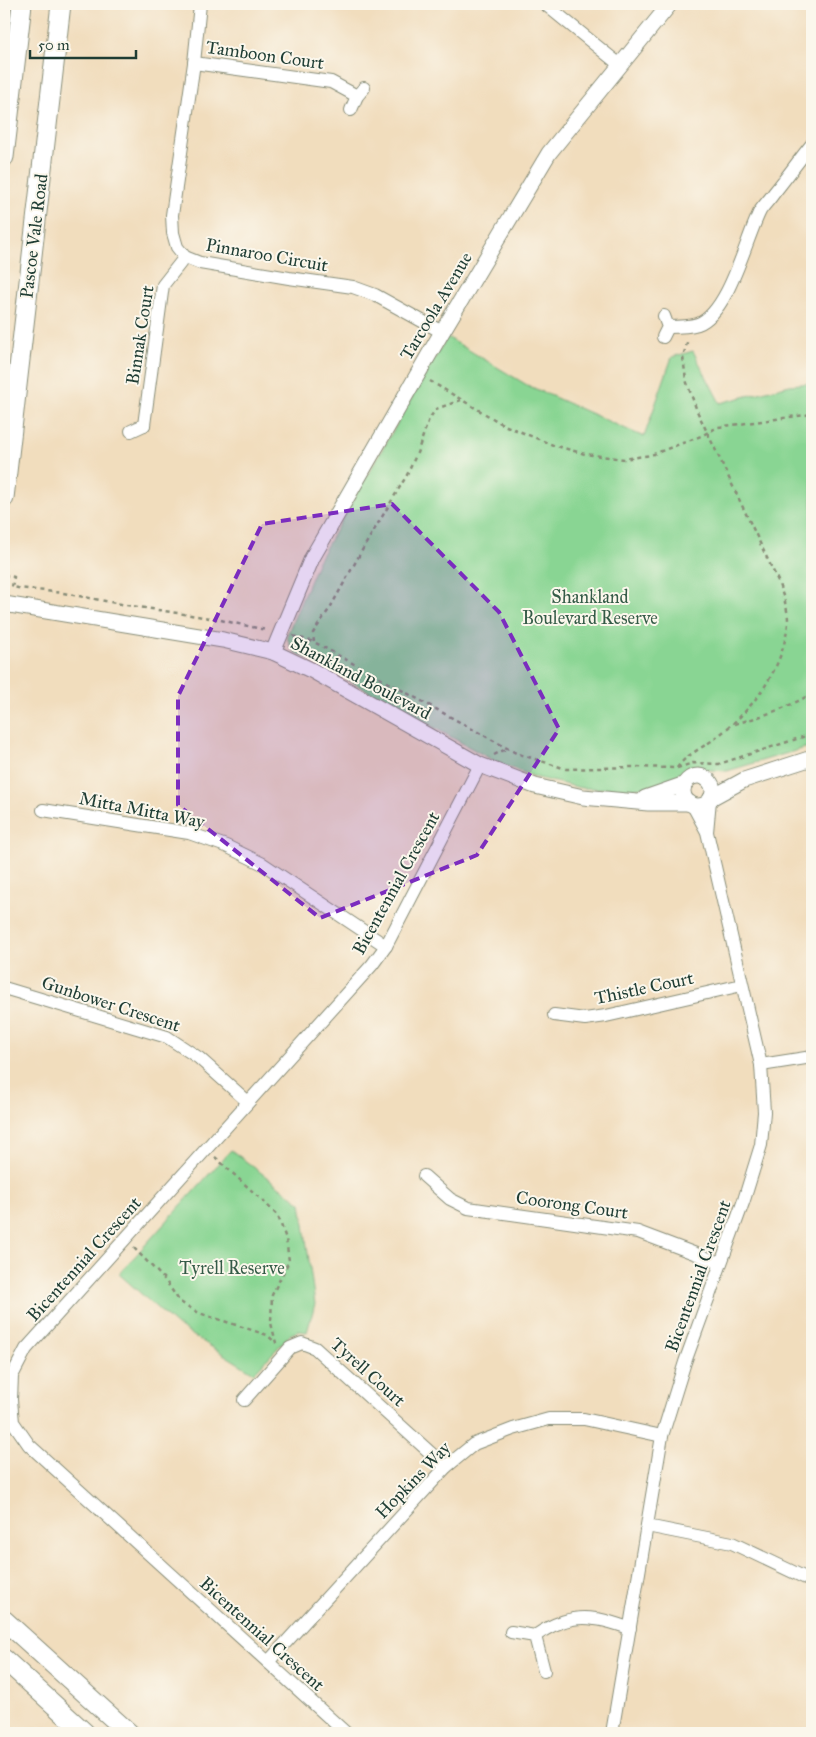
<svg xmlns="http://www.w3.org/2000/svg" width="816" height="1737" viewBox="0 0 816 1737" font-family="'IM FELL Great Primer',serif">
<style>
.green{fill:#89d593;stroke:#548964}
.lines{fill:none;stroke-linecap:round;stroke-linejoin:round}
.minor-casing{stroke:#888d78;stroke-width:14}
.tertiary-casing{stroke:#888d78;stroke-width:17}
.primary-casing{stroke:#888d78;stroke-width:21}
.path{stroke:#888d78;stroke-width:2.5;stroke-dasharray:4 4;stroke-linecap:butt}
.minor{stroke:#fff;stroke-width:12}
.tertiary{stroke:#fff;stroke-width:15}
.primary{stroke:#fff;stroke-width:19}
.marked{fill:#7b2cbf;fill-opacity:0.2;stroke:#7b2cbf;stroke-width:4;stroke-dasharray:10 6;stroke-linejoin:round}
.labels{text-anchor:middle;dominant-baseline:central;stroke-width:4;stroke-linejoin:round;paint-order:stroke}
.street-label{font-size:18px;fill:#1f3d34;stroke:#fbf7ec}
.park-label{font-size:18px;fill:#345b47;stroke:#fbf7ec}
</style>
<rect width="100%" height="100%" fill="#fbf7ec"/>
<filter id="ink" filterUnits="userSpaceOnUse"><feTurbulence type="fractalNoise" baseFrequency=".02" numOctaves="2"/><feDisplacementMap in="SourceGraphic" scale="10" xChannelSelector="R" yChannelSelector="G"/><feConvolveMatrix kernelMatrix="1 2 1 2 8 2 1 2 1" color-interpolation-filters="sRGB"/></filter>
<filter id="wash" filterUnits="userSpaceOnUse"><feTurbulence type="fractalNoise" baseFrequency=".0096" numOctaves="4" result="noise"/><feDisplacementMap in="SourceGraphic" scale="20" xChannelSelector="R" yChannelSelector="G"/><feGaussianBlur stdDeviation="1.12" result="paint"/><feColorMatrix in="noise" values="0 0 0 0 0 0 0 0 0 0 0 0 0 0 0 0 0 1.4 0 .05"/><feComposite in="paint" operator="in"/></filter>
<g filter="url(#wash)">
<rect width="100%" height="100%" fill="#f1ddbd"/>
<g class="green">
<path d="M447 337 527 385 644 437 672 357 693 351 720 403 790 385 812 383V746L727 771 695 769 673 783 627 789 581 788 538 778 498 763 312 660C296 654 290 652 287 635L318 561Z"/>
<path d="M231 1150 301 1203 315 1304 307 1332 299 1331 291 1334 254 1373 176 1325 119 1274Z"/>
</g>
</g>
<g filter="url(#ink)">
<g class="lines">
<defs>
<g id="minor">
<path d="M200 4 194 63 172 215 173 233 177 247 185 257 200 263 289 278 353 287 375 295 442 332"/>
<path d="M545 4 620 65"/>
<path d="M194 63 331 82 357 96"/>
<path d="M351 110 357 96 364 88"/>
<path d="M668 327C678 327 688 327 698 324 729 312 745 241 760 211 764 205 770 199 774 193 787 177 799 160 812 144"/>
<path d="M663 337 668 327 664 316"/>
<path d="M144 425 163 285 185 257"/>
<path d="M131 431 144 425"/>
<path d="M692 804 706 830"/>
<path d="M43 810 189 833 226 846 263 864 386 946"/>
<path d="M4 988 167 1037 199 1058 248 1102"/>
<path d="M554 1015 585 1019 606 1016 742 985"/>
<path d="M761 1065 812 1057"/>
<path d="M424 1176 450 1199 468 1208 638 1232 720 1263"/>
<path d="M244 1400 290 1348 302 1343 315 1348 446 1467"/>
<path d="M647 1526 732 1543 812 1581"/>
<path d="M511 1632 535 1636 544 1671"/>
<path d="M535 1636C552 1624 574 1615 595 1619 607 1620 618 1625 630 1628"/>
<path d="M268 1662 446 1467 474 1444 513 1429 549 1419H584L662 1436"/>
<path d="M346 1733 29 1445 13 1422 11 1400 12 1376 26 1349 372 965 386 946 480 765"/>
<path d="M612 1733 662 1436 685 1362 744 1200 761 1145 764 1112 761 1065 707 832 710 800"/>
</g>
<g id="tertiary">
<path d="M4 604 223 640 273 652 313 671 480 765 535 786 583 797 648 803H690"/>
<path d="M273 652 312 558 442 332 549 153 670 4"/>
<circle cx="698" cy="791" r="15"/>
<path d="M645 798 685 784"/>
<path d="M711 798 744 780 812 758"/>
</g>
<g id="primary">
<path d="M4 157 22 4"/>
<path d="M4 498 61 4"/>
<path d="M4 1620 129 1733"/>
<path d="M4 1659 85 1733"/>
</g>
</defs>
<use href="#minor" class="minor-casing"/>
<use href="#tertiary" class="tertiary-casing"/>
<use href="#primary" class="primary-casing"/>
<g class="path">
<path d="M430 381 504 425 553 445 585 454 624 459 651 455 701 436 718 427 812 414"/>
<path d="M4 575 14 577 12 587 18 588 63 593 126 605 216 619 266 630"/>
<path d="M4 627 6 619"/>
<path d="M293 636 314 642 516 753 566 769 632 767 677 768 693 763 719 764 812 734"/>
<path d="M314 642 313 633 330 608 364 547 407 475 417 453 429 419 436 409 461 400"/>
<path d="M735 724C762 716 789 708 812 693"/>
<path d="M494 755 508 748"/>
<path d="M677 768C686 754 705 747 718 736 749 712 776 679 785 640 786 634 788 628 788 621 788 607 782 594 778 581L697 411 686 380 683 357 688 339"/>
<path d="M215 1157 263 1201 278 1216 286 1239 289 1261 272 1295 271 1323 276 1343"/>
<path d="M134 1248 165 1280 180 1302 199 1313 267 1335 276 1343"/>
</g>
<use href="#minor" class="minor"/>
<use href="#tertiary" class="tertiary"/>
<use href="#primary" class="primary"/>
</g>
</g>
<path class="marked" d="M392 504 499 612 559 729 477 855 320 918 178 805V696L262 524Z"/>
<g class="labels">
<g class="street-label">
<text transform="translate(265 55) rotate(8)">Tamboon Court</text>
<text transform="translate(34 236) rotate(-83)">Pascoe Vale Road</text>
<text transform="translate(267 255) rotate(10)">Pinnaroo Circuit</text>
<text transform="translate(436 306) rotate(-59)">Tarcoola Avenue</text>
<text transform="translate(140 335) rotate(-81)">Binnak Court</text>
<text transform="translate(361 678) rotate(28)">Shankland Boulevard</text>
<text transform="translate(142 810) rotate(11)">Mitta Mitta Way</text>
<text transform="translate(396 883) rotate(-61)">Bicentennial Crescent</text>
<text transform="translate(644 988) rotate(-12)">Thistle Court</text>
<text transform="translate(111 1004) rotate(18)">Gunbower Crescent</text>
<text transform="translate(572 1205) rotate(8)">Coorong Court</text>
<text transform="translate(84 1259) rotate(-48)">Bicentennial Crescent</text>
<text transform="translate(698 1276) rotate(-70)">Bicentennial Crescent</text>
<text transform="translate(368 1372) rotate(42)">Tyrell Court</text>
<text transform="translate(413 1480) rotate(-46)">Hopkins Way</text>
<text transform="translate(262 1634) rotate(42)">Bicentennial Crescent</text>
</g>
<g class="park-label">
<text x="590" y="597">Shankland<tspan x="590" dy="21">Boulevard Reserve</tspan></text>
<text x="232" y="1268">Tyrell Reserve</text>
</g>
</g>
<rect width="816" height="1737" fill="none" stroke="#fbf7ec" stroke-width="20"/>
<path d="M30 50v8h106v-8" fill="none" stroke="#1f3d34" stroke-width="2.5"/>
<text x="38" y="50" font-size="15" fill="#1f3d34" stroke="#fbf7ec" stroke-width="4" paint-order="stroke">50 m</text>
</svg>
